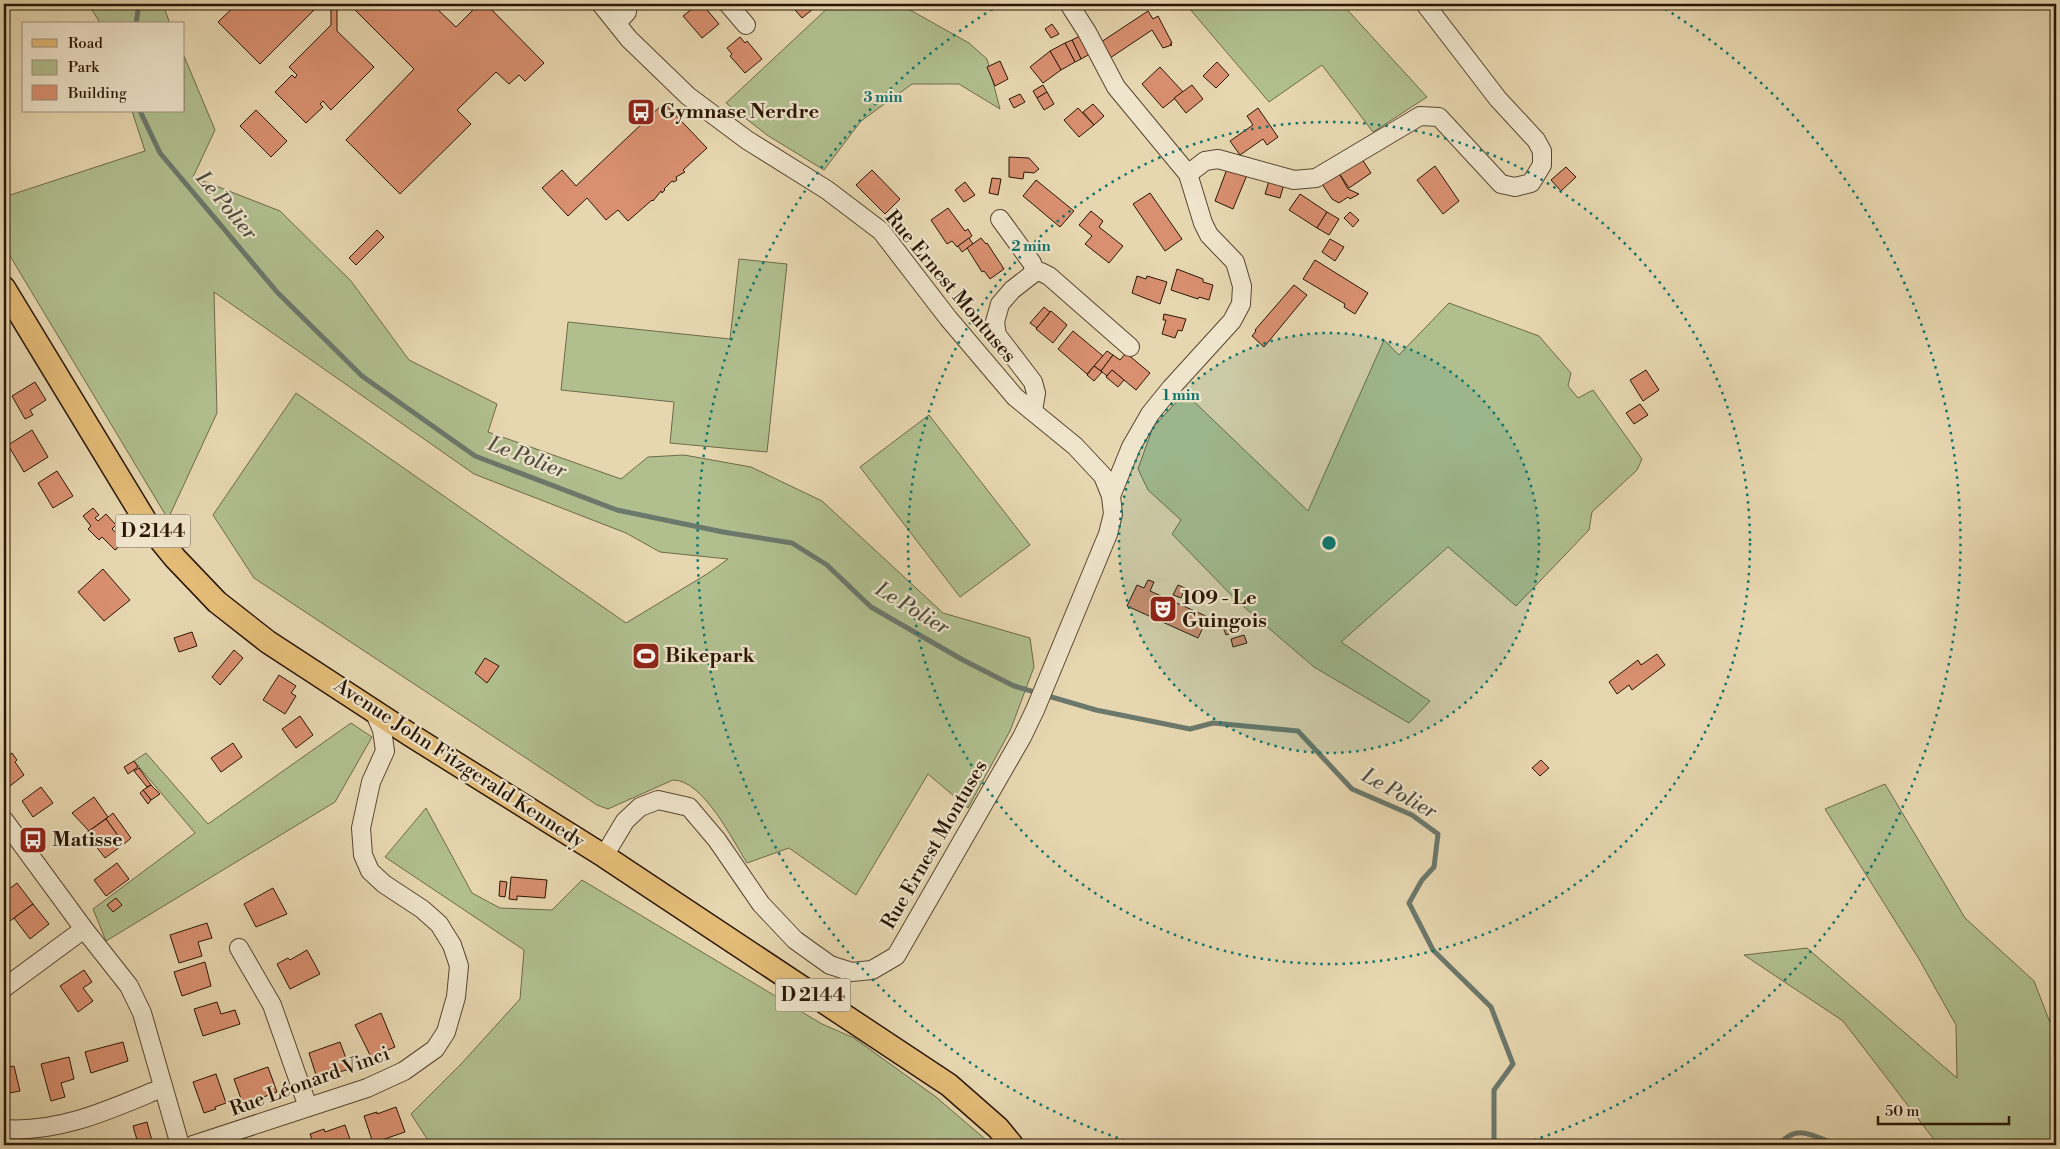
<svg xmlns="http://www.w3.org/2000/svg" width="2060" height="1149" viewBox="0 0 2060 1149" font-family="'Libre Bodoni',serif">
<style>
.green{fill:#b1bf8f;stroke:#6e6a4a}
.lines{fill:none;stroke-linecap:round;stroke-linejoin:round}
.stream{stroke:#6b786c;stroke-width:5}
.building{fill:#d99070;stroke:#2a1605}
.minor-casing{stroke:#594630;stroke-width:20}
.major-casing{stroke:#2a1605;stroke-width:25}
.minor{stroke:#efe5cc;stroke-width:18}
.major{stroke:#e4bc78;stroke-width:22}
.ring{fill:none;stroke:#0f766e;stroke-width:2.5;stroke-dasharray:2.5 5}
.labels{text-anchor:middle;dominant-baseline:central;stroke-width:4.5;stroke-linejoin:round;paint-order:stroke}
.shield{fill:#efe5cc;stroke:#655441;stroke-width:1}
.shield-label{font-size:19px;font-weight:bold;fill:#2a1605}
.poi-label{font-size:20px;font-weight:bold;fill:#2a1605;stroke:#efe5cc;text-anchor:start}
.street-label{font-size:20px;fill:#2a1605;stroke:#efe5cc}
.water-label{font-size:21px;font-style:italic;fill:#504f41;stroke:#efe5cc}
.centre{fill:#0f766e;stroke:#efe5cc;stroke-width:2.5}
.ring-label{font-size:15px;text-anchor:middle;font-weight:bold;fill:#0f766e;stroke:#efe5cc;stroke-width:4.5;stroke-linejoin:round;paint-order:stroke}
</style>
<rect width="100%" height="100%" fill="#e7d7b0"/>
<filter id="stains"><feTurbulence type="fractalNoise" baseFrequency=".004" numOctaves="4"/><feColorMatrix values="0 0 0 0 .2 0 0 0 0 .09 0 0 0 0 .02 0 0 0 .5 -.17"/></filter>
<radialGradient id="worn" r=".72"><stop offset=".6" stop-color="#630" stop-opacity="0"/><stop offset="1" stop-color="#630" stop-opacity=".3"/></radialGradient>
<g class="green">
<path d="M88 4H163L170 24H101Z"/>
<path d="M832 4H878L903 6 969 43 987 59 1000 109 959 84H912L861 121 824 170 767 135 726 103Z"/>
<path d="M1194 4H1342L1427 97 1373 132 1322 65 1269 102 1189 8Z"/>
<path d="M184 56 215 130 193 177 280 211 351 281 409 360 497 404 488 432 621 479 648 457 684 455 751 467 822 501 943 613 1030 638 1034 667 1010 731 968 808 928 774 856 895 789 848 747 863C732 839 703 780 673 780L608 809 597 805 254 578 213 515 296 393 626 623 707 574 728 559 660 552 626 533 474 474 214 292 217 413 168 519 4 246V197L145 151 132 111H184Z"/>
<path d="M739 259 787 264 767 452 670 443 674 402 561 390 568 322 730 339Z"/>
<path d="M1449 303 1539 336 1571 373 1568 386 1578 398 1593 390 1642 459 1637 470 1592 512 1589 530 1516 606 1448 547 1341 642 1430 701 1409 723 1314 667 1237 601 1172 534 1181 520 1148 490 1138 469 1153 427 1185 393 1308 511 1384 340 1399 355Z"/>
<path d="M929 415 1030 545 960 597 860 467Z"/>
<path d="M351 723 372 737 335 802 106 941 93 909 195 833 134 761 146 753 208 824Z"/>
<path d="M1885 784 1965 918 2034 981 2056 1038V1145H1934L1936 1142 1843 1021 1744 955 1807 948 1957 1078 1956 1025 1919 959 1825 809Z"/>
<path d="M426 808 472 893 500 908 552 910 582 880 822 1024 854 1038 936 1097 992 1145H431L411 1114 462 1063 520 999 524 950 385 857Z"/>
</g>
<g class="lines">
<g class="stream">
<path d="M136 24 139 4"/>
<path d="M140 111 160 153 277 292 362 376 475 456 617 510 723 532 792 543 827 565 871 607 963 660 1014 686 1096 710 1190 729 1213 723 1298 731 1352 789 1412 815 1438 834 1434 867 1422 880 1409 903 1433 950 1491 1007 1513 1064 1494 1090V1139L1497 1145"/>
<path d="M1779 1145C1797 1122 1814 1137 1838 1145"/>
</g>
</g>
<g class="building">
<path d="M237 4H320L260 64 218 22Z"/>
<path d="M331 4H337V31L374 67 331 110 323 101 320 104 323 107 306 123 275 92 292 75 295 78 297 75 289 67 331 25Z"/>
<path d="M349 4H432L456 27 479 4H486L544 63 525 81 519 75 509 84 496 72 457 110 471 124 400 194 346 140 414 69Z"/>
<path d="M698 4H702L719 24 702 38 683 16Z"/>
<path d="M790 4H819L802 18Z"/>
<path d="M1148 11 1153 19 1158 16 1172 43 1170 44 1172 45 1163 48 1152 30 1110 58 1101 42Z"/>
<path d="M1052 24 1059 34 1051 38 1045 29Z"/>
<path d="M1082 35 1090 54 1081 59 1072 40Z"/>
<path d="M740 37 745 43 747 41 762 59 745 73 730 56 732 54 727 48Z"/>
<path d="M1072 40 1081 59 1075 62 1065 43Z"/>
<path d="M1065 43 1075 62 1061 70 1050 51Z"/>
<path d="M1050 51 1061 70 1043 83 1030 67Z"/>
<path d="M1000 61 1008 79 995 86 987 67Z"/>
<path d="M1217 62 1229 75 1216 88 1203 76Z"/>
<path d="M1160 67 1183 92 1163 108 1142 84Z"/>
<path d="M1043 85 1047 92 1037 98 1033 91Z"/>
<path d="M1192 85 1203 99 1186 113 1174 98Z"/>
<path d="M1047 92 1054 104 1044 110 1037 98Z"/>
<path d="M1020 94 1025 102 1014 108 1009 99Z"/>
<path d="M664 103 707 148 683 170 685 172 676 177 677 180 674 182 672 181 664 189 665 190 662 193 661 191 653 201 652 200 628 221 618 210 606 220 587 198 568 216 542 188 562 170 576 186Z"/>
<path d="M1093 104 1104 116 1094 125 1083 112Z"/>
<path d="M1078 108 1094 125 1079 137 1064 120Z"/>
<path d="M1258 108 1278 137 1267 145 1263 139 1240 155 1230 141 1253 125 1247 116Z"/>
<path d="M256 110 287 141 271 157 240 126Z"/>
<path d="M1360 156 1371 173 1349 188 1337 170Z"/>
<path d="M1009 157 1029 158 1039 169 1034 173 1024 172 1023 179 1009 177Z"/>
<path d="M1435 166 1459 201 1443 214 1417 180Z"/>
<path d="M1566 167 1576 177 1561 191 1551 180Z"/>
<path d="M1227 169 1247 175 1233 209 1215 201Z"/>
<path d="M872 170 900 199 885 214 856 185Z"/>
<path d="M1337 170 1348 189 1359 194 1350 199 1348 197 1339 203 1332 199 1320 181Z"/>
<path d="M992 178 1001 179 998 195 989 193Z"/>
<path d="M1036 180 1074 211 1060 227 1023 196Z"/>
<path d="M1269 181 1284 184 1280 198 1265 194Z"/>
<path d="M965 182 975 195 964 202 955 190Z"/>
<path d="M1150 193 1182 239 1165 251 1133 204Z"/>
<path d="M1300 194 1327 212 1317 228 1289 210Z"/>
<path d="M948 208 965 231 968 229 972 236 957 247 952 241 947 244 931 220Z"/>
<path d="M1091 211 1103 221 1099 227 1123 246 1109 263 1085 244 1092 236 1079 225Z"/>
<path d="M1327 212 1339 219 1329 235 1317 228Z"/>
<path d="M1350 212 1359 220 1353 227 1344 218Z"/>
<path d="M377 230 384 237 356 265 349 258Z"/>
<path d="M969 238 973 244 962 252 958 246Z"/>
<path d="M981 238 986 244 987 243 1004 269 990 279 984 271 982 272 967 248Z"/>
<path d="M1330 239 1344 247 1335 261 1322 252Z"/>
<path d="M1315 260 1368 293 1355 314 1344 307 1345 304 1303 279Z"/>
<path d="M1177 269 1203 279V282L1213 285 1209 300 1199 297 1198 299 1171 290Z"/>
<path d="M1137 276 1146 279 1147 276 1167 282 1160 304 1132 293Z"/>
<path d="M1294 285 1307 295 1264 347 1252 336 1256 331 1255 330Z"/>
<path d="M1044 307 1050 312 1037 328 1030 323Z"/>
<path d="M1051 311 1067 325 1053 343 1036 329Z"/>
<path d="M1164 314 1186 319 1182 331 1178 330 1175 338 1162 334 1166 320H1163Z"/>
<path d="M1073 331 1103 356 1087 374 1058 349Z"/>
<path d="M1107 351 1113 355 1101 371 1094 366Z"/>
<path d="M1126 353 1150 373 1136 390 1112 370 1107 376 1101 371 1113 355 1120 360Z"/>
<path d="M1094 366 1102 372 1094 381 1087 375Z"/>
<path d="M1112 370 1124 380 1118 387 1106 377Z"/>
<path d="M1646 370 1659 390 1643 401 1630 380Z"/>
<path d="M35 382 46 400 30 410 33 415 25 419 12 396Z"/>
<path d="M1640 404 1648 415 1634 424 1626 413Z"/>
<path d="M32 430 48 457 24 472 8 445Z"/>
<path d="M57 471 73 496 53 508 38 483Z"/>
<path d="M93 508 99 515 95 518 98 521 106 514 116 525 112 529 125 542 115 550 102 537 99 540 88 529 91 526 83 516Z"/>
<path d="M103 569 130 600 104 621 78 592Z"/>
<path d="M1148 580 1154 582 1150 591 1208 617 1198 638 1127 606 1137 585 1144 588Z"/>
<path d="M1178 585 1185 588 1181 598 1173 595Z"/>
<path d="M1237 622 1239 630 1226 635 1223 627Z"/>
<path d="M192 632 197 646 179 652 174 638Z"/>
<path d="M1244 635 1247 643 1233 647 1231 639Z"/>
<path d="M234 650 243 658 220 685 212 677Z"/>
<path d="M1657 654 1665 665 1632 690 1629 685 1617 694 1609 682 1638 660 1641 665Z"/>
<path d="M485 658 499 666 487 683 475 673Z"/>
<path d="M279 675 296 686 291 693 296 696 285 714 263 700Z"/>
<path d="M300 716 313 735 296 748 282 729Z"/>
<path d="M233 743 242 757 221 772 211 758Z"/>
<path d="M12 753 17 760 15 762 24 775 10 786 4 778V759Z"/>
<path d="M1541 760 1549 768 1540 776 1532 768Z"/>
<path d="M134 761 138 767 128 774 124 767Z"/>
<path d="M139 768 151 785 147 787 134 771Z"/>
<path d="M151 785 160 794 151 800 143 790Z"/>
<path d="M41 787 53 803 33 817 22 801Z"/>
<path d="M143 790 151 800 148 804 140 793Z"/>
<path d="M94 797 108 817 89 831 72 813Z"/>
<path d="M113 813 131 838 124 844 106 819Z"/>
<path d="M106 819 124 844 105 858 86 833Z"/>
<path d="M117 863 129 879 106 896 94 880Z"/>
<path d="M511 877 547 880 545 898 517 896V900L509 899Z"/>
<path d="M500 881 507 882 505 897 499 896Z"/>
<path d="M17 883 33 904 10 921 4 913V893Z"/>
<path d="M273 888 287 914 256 927 244 904Z"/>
<path d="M116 898 122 905 113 912 107 905Z"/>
<path d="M33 904 49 924 30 939 14 918Z"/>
<path d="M207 923 212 938 198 942 202 956 179 963 170 935Z"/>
<path d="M307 950 320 974 290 989 277 964 288 958 290 960Z"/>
<path d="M205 962 211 986 182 996 174 972Z"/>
<path d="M84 970 92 982 83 988 93 1001 78 1012 60 986Z"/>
<path d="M217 1002 221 1014 235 1010 240 1024 203 1036 194 1009Z"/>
<path d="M381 1013 395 1047 371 1057 355 1025Z"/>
<path d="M123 1042 128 1061 91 1073 85 1052Z"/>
<path d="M340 1042 350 1069 317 1078 309 1053Z"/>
<path d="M69 1057 74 1079 61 1083 65 1097 51 1101 41 1064Z"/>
<path d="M14 1066 20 1091 4 1094V1068Z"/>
<path d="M268 1067 277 1092 258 1099 259 1101 244 1107 234 1079Z"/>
<path d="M216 1074 226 1103 215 1107 216 1109 204 1113 193 1082Z"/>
<path d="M396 1107 405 1132 373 1143 364 1116 377 1112V1114Z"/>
<path d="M147 1122 153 1145H118L137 1140 133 1126Z"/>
<path d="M345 1125 352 1145H314L310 1134 324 1129 325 1132Z"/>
</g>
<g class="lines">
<defs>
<g id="minor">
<path d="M601 4 629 39 688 96 747 140 827 190 881 231 948 318 1015 397 1075 446 1103 476 1111 496 1113 514 1108 534 1035 710 1022 737 896 956 872 970 852 972 830 965 795 940 761 904 717 840 689 807 658 800 640 807 625 821 604 856"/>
<path d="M728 4 746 25"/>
<path d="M1069 4 1087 32 1116 87 1188 174 1203 223 1209 235 1235 262 1242 286 1241 304 1232 321 1171 388 1150 414 1131 447 1111 496"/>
<path d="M617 23 627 12V4"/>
<path d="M1188 174 1205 161 1218 159 1294 180 1316 178 1420 116 1439 117 1501 184 1515 187 1531 183 1542 165V151L1536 140 1498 99 1425 4"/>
<path d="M1000 219 1032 263 1035 272"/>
<path d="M1033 411 1036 393 1033 382 997 335 995 322 1000 304 1012 290 1035 272H1041L1049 276 1130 347"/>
<path d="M4 820 84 929 129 986 142 1013 180 1145"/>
<path d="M239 948 272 1005 308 1107"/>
<path d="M4 988 84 929"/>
<path d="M4 1129C61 1133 111 1109 162 1088"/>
<path d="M193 1145 367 1088 404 1071 435 1049 446 1032 456 997 459 966 452 945 439 924 422 909 384 884 370 871 363 855 361 828 371 782 385 751 382 730 373 709"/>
</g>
<path id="major" d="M4 288 148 525 175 558 217 602 268 642 412 736 604 856 949 1085 998 1128 1012 1145"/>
</defs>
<use href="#minor" class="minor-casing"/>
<use href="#major" class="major-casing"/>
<use href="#minor" class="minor"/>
<use href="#major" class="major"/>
</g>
<circle cx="1329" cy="543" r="210" fill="#0f766e" fill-opacity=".12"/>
<g class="ring">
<circle cx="1329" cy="543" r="210"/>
<circle cx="1329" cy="543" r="421"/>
<path d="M1139 1145A631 631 0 0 1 999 5M1659 5A631 631 0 0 1 1519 1145"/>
</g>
<defs>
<symbol id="bus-square" viewBox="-11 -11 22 22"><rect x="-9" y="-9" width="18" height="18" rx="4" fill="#8f2418" stroke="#efe5cc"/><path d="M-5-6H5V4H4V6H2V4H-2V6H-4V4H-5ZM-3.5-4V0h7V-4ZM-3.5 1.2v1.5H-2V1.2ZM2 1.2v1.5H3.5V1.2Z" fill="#fff"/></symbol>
<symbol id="theatre-square" viewBox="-11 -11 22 22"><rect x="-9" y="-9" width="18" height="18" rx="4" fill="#8f2418" stroke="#efe5cc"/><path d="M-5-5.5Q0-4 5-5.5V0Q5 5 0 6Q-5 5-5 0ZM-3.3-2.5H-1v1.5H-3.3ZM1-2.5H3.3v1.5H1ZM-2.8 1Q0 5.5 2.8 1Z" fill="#fff"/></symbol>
<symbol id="stadium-square" viewBox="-11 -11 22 22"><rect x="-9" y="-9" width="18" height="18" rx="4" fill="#8f2418" stroke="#efe5cc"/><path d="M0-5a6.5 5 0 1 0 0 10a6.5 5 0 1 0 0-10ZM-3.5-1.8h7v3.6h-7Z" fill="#fff"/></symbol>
</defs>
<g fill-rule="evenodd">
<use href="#bus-square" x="625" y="96" width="32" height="32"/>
<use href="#theatre-square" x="1147" y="593" width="32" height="32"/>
<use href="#stadium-square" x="630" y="640" width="32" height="32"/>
<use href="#bus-square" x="17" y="824" width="32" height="32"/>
</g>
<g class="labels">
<g class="shield">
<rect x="115.5" y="514.5" width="75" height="33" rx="4"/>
<rect x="775.5" y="978.5" width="75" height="33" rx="4"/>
</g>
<g class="shield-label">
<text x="153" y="531">D 2144</text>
<text x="813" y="995">D 2144</text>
</g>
<g class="poi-label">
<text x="660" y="112">Gymnase Nerdre</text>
<text x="1182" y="598">109 - Le<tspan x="1182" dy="23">Guingois</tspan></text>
<text x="665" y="656">Bikepark</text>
<text x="52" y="840">Matisse</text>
</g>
<g class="street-label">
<text transform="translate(950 287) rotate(50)">Rue Ernest Montuses</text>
<text transform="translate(459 764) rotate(33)">Avenue John Fitzgerald Kennedy</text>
<text transform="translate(935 845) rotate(-60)">Rue Ernest Montuses</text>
<text transform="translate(310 1082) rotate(-20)">Rue Léonard Vinci</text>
</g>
<g class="water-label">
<text transform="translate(226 206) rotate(50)">Le Polier</text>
<text transform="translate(527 458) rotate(21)">Le Polier</text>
<text transform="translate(912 609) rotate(31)">Le Polier</text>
<text transform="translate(1399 794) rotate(29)">Le Polier</text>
</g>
</g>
<circle cx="1329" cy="543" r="8" class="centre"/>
<g class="ring-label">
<text x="883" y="102">3 min</text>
<text x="1031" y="251">2 min</text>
<text x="1181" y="400">1 min</text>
</g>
<rect width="2060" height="1149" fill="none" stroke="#e7d7b0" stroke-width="20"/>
<rect x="5" y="5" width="2050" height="1139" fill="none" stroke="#2a1605" stroke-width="2.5"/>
<rect x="10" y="10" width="2040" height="1129" fill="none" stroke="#2a1605"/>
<rect x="22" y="22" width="162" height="90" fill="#efe5cc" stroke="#a0927c"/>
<rect x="32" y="39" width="25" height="8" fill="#e4bc78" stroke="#a0927c"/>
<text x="68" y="48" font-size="15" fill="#2a1605">Road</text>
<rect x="32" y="60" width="25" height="15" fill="#b1bf8f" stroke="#a0927c"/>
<text x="68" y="72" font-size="15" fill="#2a1605">Park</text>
<rect x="32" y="85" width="25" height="15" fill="#d99070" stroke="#a0927c"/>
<text x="68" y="98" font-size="15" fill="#2a1605">Building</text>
<path d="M1878 1116v8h131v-8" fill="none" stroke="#2a1605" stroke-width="2.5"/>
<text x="1885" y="1116" font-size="15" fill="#2a1605" stroke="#efe5cc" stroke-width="4" paint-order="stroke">50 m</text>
<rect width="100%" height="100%" filter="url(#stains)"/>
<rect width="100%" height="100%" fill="url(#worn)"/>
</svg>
